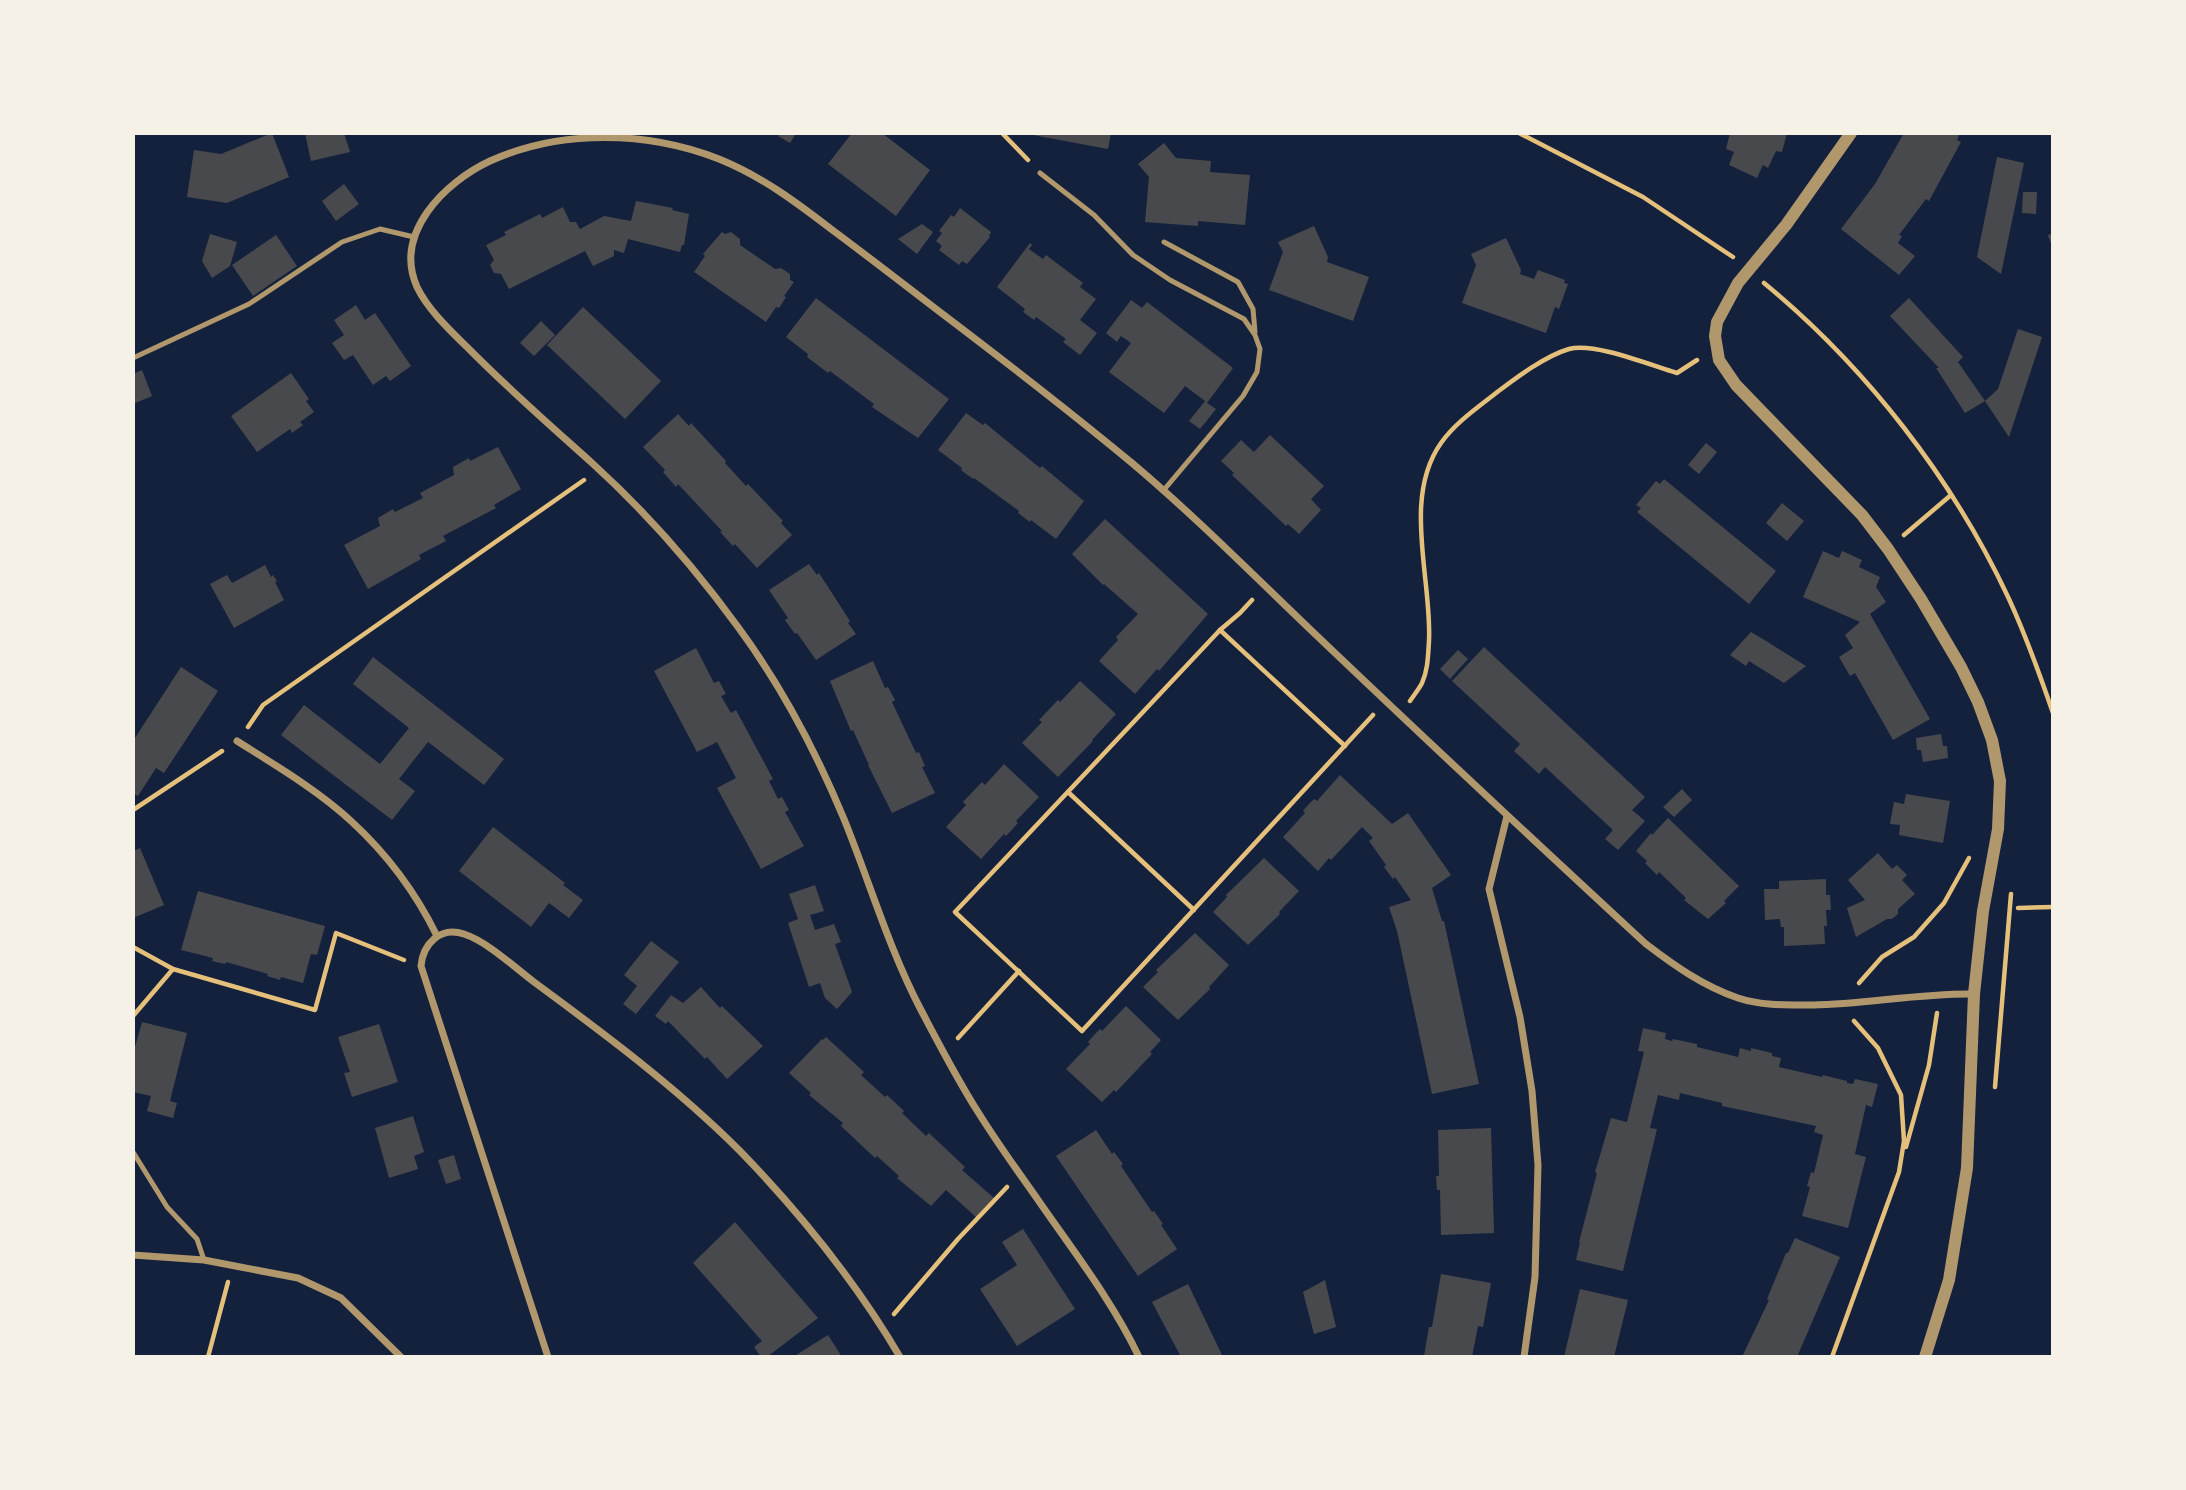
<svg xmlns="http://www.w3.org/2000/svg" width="2186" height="1490" viewBox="0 0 2186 1490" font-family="'Public Sans',sans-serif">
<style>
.building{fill:#48494c}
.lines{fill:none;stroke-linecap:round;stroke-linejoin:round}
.path{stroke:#e5c07b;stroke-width:4.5}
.service{stroke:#b1986c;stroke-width:5}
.minor{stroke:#b1986c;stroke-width:7}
.tertiary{stroke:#b1986c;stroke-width:12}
</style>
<rect width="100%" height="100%" fill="#14213d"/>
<g class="building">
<path d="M272 133 289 177 227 203 187 197 194 150 221 154Z"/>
<path d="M305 133H344L350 152 311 161Z"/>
<path d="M780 133H796L790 143 778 136Z"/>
<path d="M852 133H882L930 170 896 216 828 164Z"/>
<path d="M1022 133H1111L1108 149Z"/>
<path d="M1730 133H1787L1782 152 1776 151 1768 168 1763 165 1757 178 1729 165 1734 152 1726 149Z"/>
<path d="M1904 133H1960L1957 140 1961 142 1929 201 1926 199 1899 235 1902 236 1898 243 1915 256 1899 275 1841 229 1875 184Z"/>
<path d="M1164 143 1176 158 1211 161 1210 172 1250 175 1245 225 1198 221V226L1145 222 1149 177 1138 164Z"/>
<path d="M1997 157 2024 163 2001 274 1977 257Z"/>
<path d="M344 184 359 204 336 221 322 201Z"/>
<path d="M2023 192H2037L2036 214 2022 213Z"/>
<path d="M636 201 673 208 672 210 689 214 684 245H682L680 252 628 239 624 253 614 250V256L593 266 585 251 509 289 501 274 494 273 490 265 494 260 486 245 506 235 504 232 540 214 542 218 563 207 570 222H576L580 229 604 216 631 221Z"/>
<path d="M960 208 991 232 989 236 990 237 967 264 962 261 959 265 939 250 942 246 936 241 942 233 939 231 951 215 954 217Z"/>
<path d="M922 224 933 232 917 254 898 239Z"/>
<path d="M1314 226 1328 257 1327 262 1369 277 1353 321 1269 290 1283 252 1278 242Z"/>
<path d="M722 232 725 234 731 232 740 239V245L775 269 781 268 790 274V280L794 282 784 296 786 297 779 308 776 307 766 322 694 272 705 256 703 254Z"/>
<path d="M2053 233V249L2048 235Z"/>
<path d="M210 234 237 242 230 266 212 278 202 261Z"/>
<path d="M276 235 297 266 253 296 232 265Z"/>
<path d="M1506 238 1521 270 1520 274 1534 279 1538 270 1565 280 1564 283 1568 284 1559 309 1555 307 1546 333 1462 303 1476 265 1471 254Z"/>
<path d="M1030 243 1032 245 1029 249 1043 259 1046 255 1083 283 1080 287 1096 299 1080 320 1097 333 1080 355 1063 342 1066 339 1036 317 1034 320 1023 312 1025 309 997 287Z"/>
<path d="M816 298 949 399 918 438 872 407 874 404 830 371 828 373 807 357 808 354 786 337Z"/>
<path d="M1909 298 1963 357 1958 362 1985 401 1965 413 1936 368H1939L1890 316Z"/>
<path d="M1131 300 1142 308 1147 302 1233 368 1207 403 1216 409 1200 429 1189 421 1205 401 1185 386 1164 413 1109 372 1131 343 1121 336 1117 342 1106 333Z"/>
<path d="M356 305 365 320 375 313 411 366 390 381 386 376 373 385 353 355 344 360 332 343 344 335 334 320Z"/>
<path d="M583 307 661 381 625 419 547 345Z"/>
<path d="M541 321 555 335 534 356 520 343Z"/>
<path d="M2018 329 2042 337 2009 437 1985 401 1998 389Z"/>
<path d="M142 370 152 396 133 404V374Z"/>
<path d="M291 373 309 399 306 401 314 412 300 422 303 425 292 433 290 429 257 452 231 416Z"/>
<path d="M966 413 983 425 985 423 1040 468 1042 466 1084 501 1056 539 1031 520 1030 522 1018 513 1019 511 974 478 973 479 961 470 962 468 938 450Z"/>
<path d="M678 414 689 426 691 423 726 461 725 463 746 486 748 484 783 521 781 523 792 535 757 568 735 544 733 546 720 532 722 531 678 484 676 487 663 472 665 470 643 447Z"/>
<path d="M1270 435 1324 486 1311 499 1321 510 1299 534 1288 524 1286 526 1232 475 1234 473 1221 461 1241 440 1254 452Z"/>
<path d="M1706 443 1717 452 1699 474 1688 465Z"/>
<path d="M498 447 521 489 494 505 496 508 443 536 446 541 419 555 421 559 368 589 344 545 380 526 378 518 393 509 395 512 423 498 420 493 454 475 453 467 469 458 470 461Z"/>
<path d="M1664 479 1776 571 1749 604 1637 512 1641 508 1636 505 1656 481 1660 484Z"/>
<path d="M1782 503 1804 521 1787 541 1766 523Z"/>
<path d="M1105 519 1208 614 1159 671 1157 669 1135 694 1099 661 1118 640 1116 637 1138 614 1104 584 1103 585 1072 554Z"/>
<path d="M1823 551 1839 558 1842 551 1862 560 1859 567 1880 577 1876 587 1886 602 1870 614 1930 719 1893 740 1855 673 1850 676 1839 657 1853 648 1845 635 1860 622 1803 597Z"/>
<path d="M809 564 817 575 819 573 850 621 848 623 856 634 816 660 797 633 795 634 785 620 788 618 769 590Z"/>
<path d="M265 565 271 577 273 575 277 581 275 582 284 600 234 628 210 584 227 575 232 583Z"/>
<path d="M1751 632 1763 639 1806 666 1784 683 1749 661 1746 666 1730 655Z"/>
<path d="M1484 647 1645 797 1632 810 1645 821 1618 850 1605 839 1613 830 1545 767 1539 774 1514 751 1520 744 1452 681Z"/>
<path d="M696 648 714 683 719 681 726 694 721 696 731 713 736 710 773 779 769 781 778 799 782 797 789 810 785 812 804 846 761 869 717 788 736 778 717 742 697 752 654 671Z"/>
<path d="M1458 650 1468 659 1450 679 1440 669Z"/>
<path d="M373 657 504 759 484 785 428 742 399 779 415 791 392 820 281 735 304 705 380 764 409 728 353 684Z"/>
<path d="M873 661 885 688 888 687 895 700 892 702 916 753 919 752 925 766 922 767 935 793 892 813 868 765H869L853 730 851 731 830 681Z"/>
<path d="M181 667 218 691 164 773 156 768 138 796 133 793V741Z"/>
<path d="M1080 681 1116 714 1092 740 1093 741 1058 777 1022 743 1042 722 1039 720 1058 700 1060 702Z"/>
<path d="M1941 734 1943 746H1947L1948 758 1923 762 1921 750H1917L1916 738Z"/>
<path d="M1004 764 1039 797 1016 821 1018 823 1006 836 1004 834 981 859 946 827 966 805 963 802 982 782 985 785Z"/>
<path d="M1340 775 1392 824 1408 813 1451 875 1432 888 1442 921H1444L1479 1084 1432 1094 1397 931 1389 907 1411 900 1395 877 1393 879 1384 867 1386 865 1369 841 1373 838 1362 827 1331 860 1329 858 1318 871 1283 837 1305 813 1303 811 1308 805 1314 799 1317 801Z"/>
<path d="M1682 789 1692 800 1674 817 1663 807Z"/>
<path d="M1906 794 1950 801 1943 843 1899 835 1900 825 1890 824 1894 802 1904 804Z"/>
<path d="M1668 818 1739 886 1724 901 1726 903 1708 919 1684 900 1686 898 1659 872 1657 875 1645 863 1647 861 1636 851 1651 833 1652 835Z"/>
<path d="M493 827 565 883 563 885 583 900 569 918 549 903 531 927 459 871Z"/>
<path d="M140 848 164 905 133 918V851Z"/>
<path d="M1878 853 1892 869 1897 865 1907 875 1902 880 1915 894 1898 909V914L1892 919H1887L1856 937 1847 908 1865 900 1848 880Z"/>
<path d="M1264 858 1299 891 1279 912 1280 914 1248 945 1213 912 1227 897 1226 895Z"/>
<path d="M1826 879V895H1830L1831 910H1826L1827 926H1824L1825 944 1784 946V927H1781L1780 919 1765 920 1764 889H1779V881Z"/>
<path d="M815 885 824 911 810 915 815 930 834 924 841 942 835 944 852 992 837 1009 825 998 820 983 809 987 788 923 798 919 789 894Z"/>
<path d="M198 891 325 926 317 955 311 954 303 983 281 977 280 980 267 976 268 974 226 962 225 964 212 961 213 958 181 950Z"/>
<path d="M1195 933 1229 965 1209 987 1210 989 1178 1020 1143 987 1158 972 1156 970Z"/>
<path d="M651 941 679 962 636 1014 623 1004 637 986 624 975Z"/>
<path d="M701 987 720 1008 722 1006 763 1046 727 1079 707 1057 705 1059 668 1021 666 1024 655 1016 671 995 683 1003Z"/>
<path d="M1126 1006 1161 1040 1150 1052 1152 1054 1116 1092 1114 1090 1102 1102 1066 1069 1090 1044 1088 1042 1094 1035 1100 1029 1102 1031Z"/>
<path d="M142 1022 187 1033 170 1101 177 1103 173 1118 147 1111 151 1096 133 1092V1054Z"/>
<path d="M379 1024 398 1082 352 1097 344 1073 350 1072 338 1037Z"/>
<path d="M1643 1028 1666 1033 1665 1039 1672 1041 1673 1039 1697 1044V1047L1738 1057 1740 1048 1751 1051V1048L1772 1053V1056L1781 1058 1779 1067 1822 1077 1823 1075 1847 1081V1083L1853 1084 1855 1079 1878 1084 1872 1107 1866 1105 1855 1154 1866 1157 1848 1228 1802 1216 1810 1187 1807 1186 1811 1172 1814 1173 1823 1135 1814 1132 1816 1126 1722 1106V1103L1680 1093 1679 1100 1658 1095 1650 1128 1657 1129 1623 1271 1576 1260 1580 1242H1579L1597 1173 1595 1172 1611 1118 1627 1122 1644 1052 1638 1051Z"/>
<path d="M826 1037 864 1072 861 1075 885 1097 887 1095 904 1111 902 1113 926 1136 929 1133 965 1167 962 1170 994 1198 976 1217 946 1190 931 1206 897 1178 899 1176 877 1156 875 1158 841 1126 843 1123 809 1095 811 1093 789 1073 822 1039 823 1040Z"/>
<path d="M413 1116 424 1152 414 1156 418 1169 389 1178 375 1128Z"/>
<path d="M1491 1128 1494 1233 1441 1235 1440 1190H1437L1436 1176H1439L1438 1130Z"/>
<path d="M1096 1130 1112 1154 1114 1152 1123 1164 1121 1166 1152 1212 1154 1211 1163 1224 1161 1225 1177 1249 1138 1276 1056 1156Z"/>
<path d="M454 1155 461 1179 446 1184 438 1160Z"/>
<path d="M735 1222 818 1318 767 1357H761L754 1347 762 1341 693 1263Z"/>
<path d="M1023 1229 1075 1309 1017 1346 980 1289 1017 1265 1002 1242Z"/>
<path d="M1795 1238 1840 1257 1797 1357H1742L1769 1300 1767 1299 1786 1253H1788Z"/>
<path d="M1441 1274 1491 1283 1483 1327 1478 1326 1472 1357 1424 1356 1429 1327H1432Z"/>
<path d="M1325 1280 1336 1327 1314 1334 1303 1292Z"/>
<path d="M1188 1284 1222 1355 1218 1357H1181L1152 1302Z"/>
<path d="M1580 1289 1628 1300 1614 1357H1564Z"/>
<path d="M828 1335 842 1357H793Z"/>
</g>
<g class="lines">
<g class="path">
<path d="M1002 133 1028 160"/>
<path d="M1519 133 1643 197 1733 257"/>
<path d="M1764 283C1866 367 1953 479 2009 599 2026 636 2040 675 2053 713"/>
<path d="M1904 535 1951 495"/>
<path d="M1252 600 1240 613 1220 630 955 912 1082 1031 1373 715"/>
<path d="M1220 630 1345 746"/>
<path d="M1410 701C1414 695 1419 689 1422 683 1428 670 1428 655 1429 641 1432 579 1402 498 1441 443 1455 423 1477 408 1496 393 1516 378 1545 356 1569 349 1594 342 1650 365 1677 373L1697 360"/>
<path d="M248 727 263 705 584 480"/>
<path d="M1068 792 1194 910"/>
<path d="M133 810 222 751"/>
<path d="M2018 908 2053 907"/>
<path d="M133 947 173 969"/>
<path d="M1859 983 1882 957 1914 937 1944 903 1969 858"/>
<path d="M133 1016 173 969 315 1010 336 933 404 960"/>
<path d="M958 1038 1019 971"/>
<path d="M1995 1087 2011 894"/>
<path d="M1906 1147 1929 1065 1937 1013"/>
<path d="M894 1314 958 1239 1007 1187"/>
<path d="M208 1357 228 1282"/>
<path d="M1832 1357 1899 1172 1904 1141 1901 1095 1878 1048 1854 1021"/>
</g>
<g class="service">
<path d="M1040 173 1094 215 1133 255 1170 280 1244 319 1255 335 1260 349 1257 372 1243 396 1163 491"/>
<path d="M1164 242 1238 282 1253 309 1255 332"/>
<path d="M133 358 249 304 342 242 380 229 414 237"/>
<path d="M133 1152 167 1207 197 1239 204 1260"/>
</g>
<g class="minor">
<path d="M237 741C275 765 319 791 351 821 387 854 416 893 437 936"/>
<path d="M1507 816 1489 889 1520 1017 1532 1091 1538 1165 1535 1277 1524 1357"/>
<path d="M133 1255 204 1260 298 1278 341 1298 401 1357"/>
<path d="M548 1357 421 966C423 944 440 926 464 934 488 942 514 967 534 982 606 1035 677 1088 740 1151 800 1213 856 1282 900 1357"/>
<path d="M1139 1357C1112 1300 1071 1248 1036 1197 1016 1169 996 1141 978 1112 957 1079 939 1044 921 1010 889 949 870 883 844 819 817 754 780 684 738 627 695 568 646 512 592 463 552 427 512 392 474 354 454 334 429 312 417 287 393 233 445 182 490 161 561 129 648 131 719 159 761 176 796 202 831 229 866 255 901 282 936 309 1002 359 1068 410 1132 463 1203 523 1268 590 1335 653 1438 751 1542 848 1646 944 1675 966 1703 986 1738 998 1762 1006 1789 1005 1813 1005 1867 1004 1920 993 1974 994"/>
</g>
<path class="tertiary" d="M1851 133 1786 225 1738 283 1717 322 1715 336 1719 360 1736 385 1862 515 1888 549 1921 599 1961 667 1978 702 1992 740 2000 781 1998 829 1983 911 1974 994 1967 1168 1949 1280 1925 1357"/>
</g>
<rect width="2186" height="1490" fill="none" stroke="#f6f1e7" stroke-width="270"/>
</svg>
